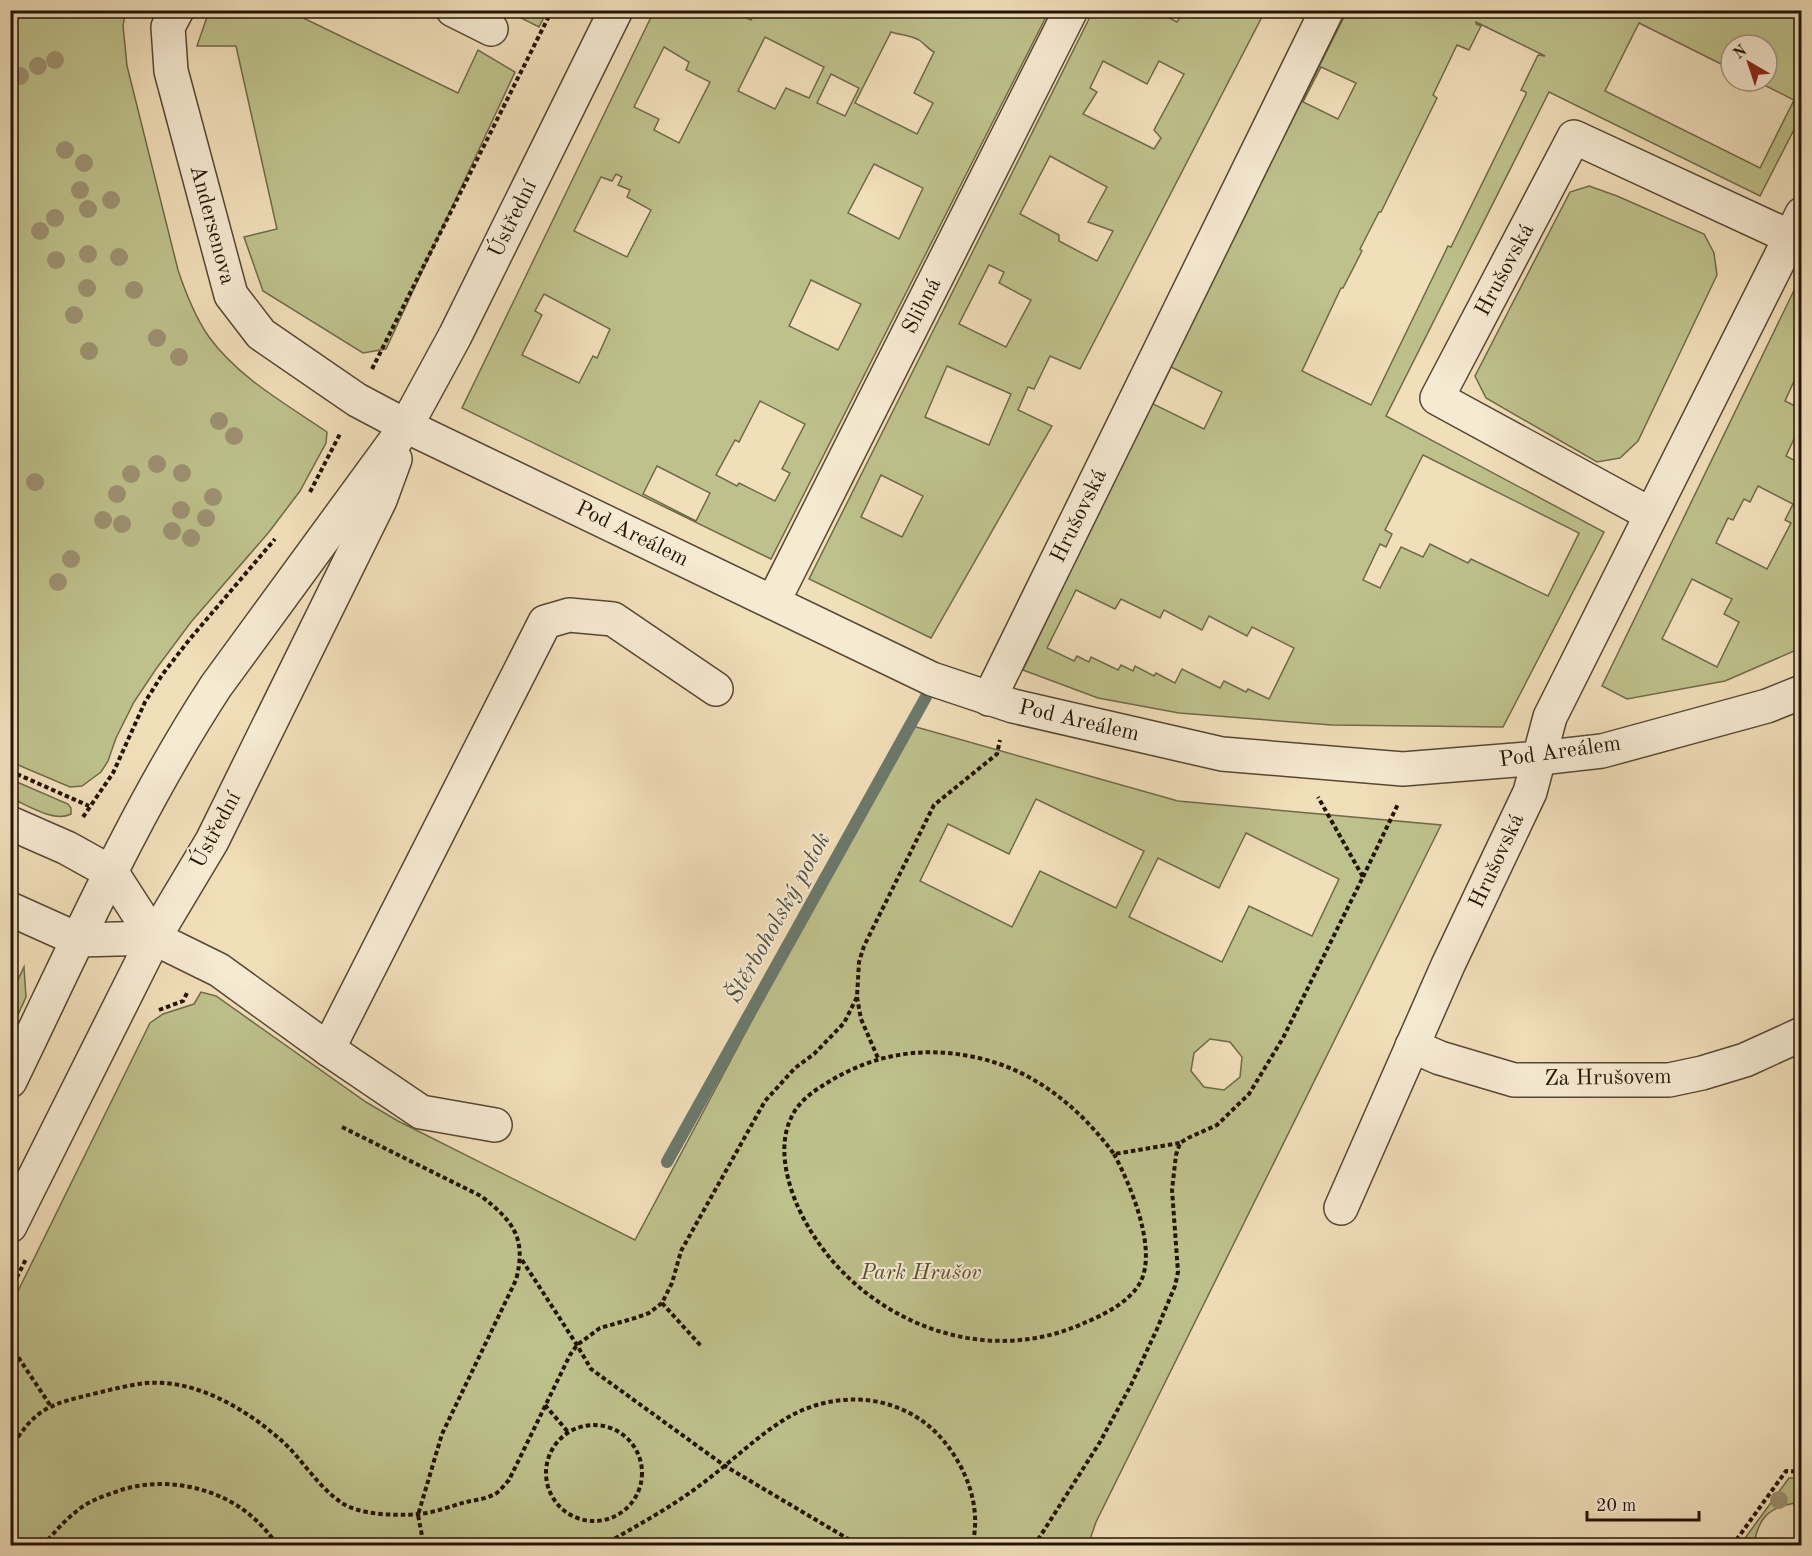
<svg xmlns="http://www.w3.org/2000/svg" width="1812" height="1556" viewBox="0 0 1812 1556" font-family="'Old Standard TT',serif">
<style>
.green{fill:#bec18c;stroke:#706a49;stroke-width:1.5;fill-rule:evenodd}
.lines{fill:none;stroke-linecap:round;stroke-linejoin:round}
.stream{stroke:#6b796c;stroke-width:12}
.minor-casing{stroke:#564733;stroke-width:36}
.path{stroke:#231406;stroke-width:4;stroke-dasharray:4.5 3;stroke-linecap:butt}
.minor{stroke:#f6ead2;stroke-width:33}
.tree{fill:#9d9171}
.labels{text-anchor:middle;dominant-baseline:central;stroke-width:4.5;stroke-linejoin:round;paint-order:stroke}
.street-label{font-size:22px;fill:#231406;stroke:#f6ead2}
.park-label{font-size:22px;font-style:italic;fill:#595135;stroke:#f6ead2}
.water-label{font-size:24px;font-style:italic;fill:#4d4f42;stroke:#f6ead2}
</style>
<rect width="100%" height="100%" fill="#f1dfba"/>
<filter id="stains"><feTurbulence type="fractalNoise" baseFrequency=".00333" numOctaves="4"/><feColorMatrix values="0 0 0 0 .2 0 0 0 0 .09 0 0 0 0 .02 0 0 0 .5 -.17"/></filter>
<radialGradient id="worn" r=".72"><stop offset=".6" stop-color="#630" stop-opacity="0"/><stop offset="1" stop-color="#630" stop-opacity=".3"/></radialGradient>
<g class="green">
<path d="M11 10 126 11 123 25 127 66 178 270C186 294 195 317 209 337 239 378 286 404 327 432L326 443 300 491 269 532 191 622 156 669 134 702 116 738 108 761 101 772 82 786 70 787 11 762Z"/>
<path d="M756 10 1049 11 771 559 462 408 654 11H730L751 20ZM891 32C900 35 910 35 919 40 925 44 928 49 934 52L914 93 933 103 917 134 855 103ZM765 37 824 67 809 98 786 88 775 109 738 91ZM664 47 689 62 686 70 710 82 679 143 654 130 659 119 634 107ZM831 74 859 88 845 116 817 103ZM874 164 923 188 899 239 848 213ZM616 174 622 177 618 185 630 190 627 197 651 210 627 257 574 231 601 177 612 181ZM811 280 861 304 838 350 789 326ZM544 294 610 329 597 358 593 356 579 383 522 355 542 315 535 311ZM760 401 805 424 782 469 790 473 775 501 739 483 737 486 716 475 735 440 739 442ZM657 466 710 493 696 521 643 494Z"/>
<path d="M209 11H289L458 93 478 50 515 72 386 349 363 353 263 291 244 237 277 229 236 46H197Z"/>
<path d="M507 11H547L539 27Z"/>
<path d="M1093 11H1156L1177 22 1184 11H1265L1080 369 1050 356 1034 389 1028 387 1018 410 1052 426 931 638 809 579ZM1103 61 1147 84 1159 61 1184 74 1154 130 1161 138 1154 149 1083 114 1097 92 1090 88ZM1050 156 1107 187 1088 222 1113 231 1097 261 1059 241V235L1020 214ZM989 265 1004 272 999 283 1031 300 1006 347 959 324ZM947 366 1011 394 989 445 925 417ZM881 475 923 496 902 537 861 517Z"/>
<path d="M1347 11H1801V116L1760 196 1549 92 1386 416 1604 532 1503 727 1332 725 1179 713 1098 698 1023 670 1156 392ZM1476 22 1545 56 1538 55 1521 90 1526 92V94L1451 247 1448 246 1371 405 1302 371 1341 288H1343L1362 251 1360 249 1379 212H1381L1437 98 1433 95 1457 45 1469 50 1481 26 1476 24ZM1639 23 1731 69V45H1767V81H1756L1794 100 1760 168 1605 91ZM1321 67 1356 83 1338 119 1303 102ZM1171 367 1222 392 1204 429 1153 404ZM1423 455 1579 533 1548 596 1471 559 1468 563 1430 544 1423 557 1401 547 1380 588 1363 580 1380 544 1386 547 1392 534 1385 530ZM1076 590 1115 609 1121 599 1160 618 1164 610 1202 630 1209 616 1247 636 1252 627 1294 648 1269 699 1248 689 1246 692 1224 681 1220 688 1182 669 1175 683 1156 673 1154 676 1135 666 1133 671 1121 665 1118 670 1091 657 1089 662 1077 656 1074 661 1047 648Z"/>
<path d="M1589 186 1617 196 1704 234 1714 253 1717 275 1638 441 1620 458 1597 462 1486 398 1475 376 1570 192Z"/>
<path d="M1801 276V382L1795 379 1785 401 1801 409V424L1786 456 1801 464V648L1725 681 1627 699 1602 686ZM1758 486 1793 504 1785 520 1791 523 1767 569 1716 543 1728 518 1733 520 1744 499 1750 502ZM1692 579 1732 599 1724 614 1739 622 1717 667 1662 639Z"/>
<path d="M909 725 1178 801 1441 825 1096 1522 1088 1545H11V1318L17 1293 150 1023 163 1014 194 1004 201 992 216 996 366 1102 398 1121 635 1240ZM1036 799 1144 851 1116 908 1040 871 1012 927 920 881 948 824 1009 854ZM1246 833 1339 879 1312 936 1249 906 1222 962 1129 917 1158 858 1219 888ZM1210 1039 1230 1042 1242 1057 1240 1077 1224 1090 1204 1087 1191 1071 1194 1053Z"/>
<path d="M10 779 68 804 71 808V814C54 823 27 805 11 798Z"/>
<path d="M24 967 26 997 11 1030V994Z"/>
<path d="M1789 1478H1795V1503C1767 1508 1758 1519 1754 1545H1740Z"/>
</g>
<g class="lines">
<path class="stream" d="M667 1162 927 695"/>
<defs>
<g id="minor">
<path d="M177 10 168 27 171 71 231 295 261 334 357 400 406 426 932 679 1013 706 1222 754 1403 769 1540 758 1602 751 1767 706 1802 692"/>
<path d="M453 10 491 29"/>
<path d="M1650 514 1437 398 1574 137 1790 237"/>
<path d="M773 602 1071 10"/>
<path d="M989 699 1327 10"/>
<path d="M10 823 67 848 112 873 154 938"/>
<path d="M10 909 79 940 154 938 219 970 328 1049 421 1112 495 1125"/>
<path d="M1412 1046 1440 1058 1514 1080H1669L1702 1073 1745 1060 1802 1034"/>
<path d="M328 1049 545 622 569 615 613 619 716 689"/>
<path d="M10 1081C75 947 135 810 216 686L406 426 455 336 616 10"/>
<path d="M1341 1208 1448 965 1530 792 1550 717 1802 214"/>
<path d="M10 1226 154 938 212 841 380 500 395 459"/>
</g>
</defs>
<use href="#minor" class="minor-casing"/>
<g class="path">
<path d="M372 369 552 10"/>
<path d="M310 492 341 432"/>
<path d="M10 771 89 806"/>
<path d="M83 817 113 773 145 702 162 675 189 640 275 539"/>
<path d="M1363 877 1398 804"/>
<path d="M857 997 861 1019 878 1058"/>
<path d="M159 1010 183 1001 187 993"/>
<path d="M342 1127 481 1196C513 1221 527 1238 516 1280L442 1434 418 1515 424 1546"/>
<path d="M1114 1154C1130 1184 1157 1247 1141 1281 1131 1301 1104 1315 1084 1323 975 1373 846 1313 798 1207 786 1180 778 1145 791 1118 798 1102 813 1091 827 1083 873 1054 922 1046 974 1057 1033 1069 1079 1107 1114 1154L1180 1143"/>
<path d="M522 1260 577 1345 591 1369 725 1466 860 1546"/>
<path d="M10 1291 26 1259"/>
<path d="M662 1303 701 1346"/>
<path d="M10 1345 50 1405"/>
<path d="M545 1405 568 1432"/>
<circle cx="594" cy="1473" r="48"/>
<path d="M10 1450C35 1407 51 1404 97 1393 113 1389 130 1385 146 1383 196 1379 246 1409 282 1441 303 1460 318 1487 342 1503 360 1515 396 1516 418 1514 434 1513 451 1506 466 1502 475 1500 485 1499 493 1495 499 1493 504 1485 509 1480L570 1355 577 1345 600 1328 635 1318 649 1313 662 1303 672 1283 681 1251 765 1101 795 1068 814 1054 844 1023 857 997 859 962 864 946 934 805 997 754 1000 740"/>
<path d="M43 1546C55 1531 67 1518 82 1507 95 1498 110 1494 124 1489 171 1476 226 1489 260 1524 267 1531 272 1538 278 1546"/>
<path d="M602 1546C636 1526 672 1507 703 1483 730 1463 754 1439 782 1421 833 1388 902 1392 943 1440 967 1469 982 1508 972 1546"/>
<path d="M1034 1546 1100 1442 1131 1385 1157 1329 1175 1286 1178 1272 1172 1190 1176 1155 1180 1143 1188 1138 1217 1125 1249 1094 1283 1038 1363 877 1318 797"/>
<path d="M1732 1546 1786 1471 1802 1472"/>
</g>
<use href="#minor" class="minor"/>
</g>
<g class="tree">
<circle cx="55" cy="60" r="9"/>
<circle cx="38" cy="66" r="9"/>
<circle cx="20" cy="76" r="9"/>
<circle cx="65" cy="150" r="9"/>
<circle cx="84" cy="163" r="9"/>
<circle cx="80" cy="190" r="9"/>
<circle cx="111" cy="200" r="9"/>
<circle cx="88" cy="209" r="9"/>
<circle cx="55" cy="218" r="9"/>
<circle cx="40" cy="231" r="9"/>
<circle cx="88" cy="254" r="9"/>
<circle cx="119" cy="257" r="9"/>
<circle cx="56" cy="260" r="9"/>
<circle cx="87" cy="288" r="9"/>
<circle cx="134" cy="290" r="9"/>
<circle cx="74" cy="315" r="9"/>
<circle cx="157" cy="338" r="9"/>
<circle cx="89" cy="351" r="9"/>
<circle cx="179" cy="357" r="9"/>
<circle cx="219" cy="421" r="9"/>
<circle cx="234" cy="436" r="9"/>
<circle cx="157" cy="464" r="9"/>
<circle cx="182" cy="473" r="9"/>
<circle cx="131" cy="474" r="9"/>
<circle cx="35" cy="482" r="9"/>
<circle cx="117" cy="494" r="9"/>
<circle cx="213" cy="497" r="9"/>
<circle cx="181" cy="510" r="9"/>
<circle cx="206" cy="518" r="9"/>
<circle cx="103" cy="520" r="9"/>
<circle cx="122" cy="524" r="9"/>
<circle cx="172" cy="531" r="9"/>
<circle cx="191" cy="538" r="9"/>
<circle cx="71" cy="559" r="9"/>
<circle cx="58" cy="582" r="9"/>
<circle cx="1779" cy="1500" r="9"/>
</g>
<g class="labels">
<g class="street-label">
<text transform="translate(513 219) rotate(-64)">Ústřední</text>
<text transform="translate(212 225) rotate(75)">Andersenova</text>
<text transform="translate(1505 270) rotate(-62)">Hrušovská</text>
<text transform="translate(922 306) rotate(-63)">Slibná</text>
<text transform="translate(1079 516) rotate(-64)">Hrušovská</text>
<text transform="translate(632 534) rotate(26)">Pod Areálem</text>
<text transform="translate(1079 721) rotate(13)">Pod Areálem</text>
<text transform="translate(1560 752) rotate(-8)">Pod Areálem</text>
<text transform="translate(216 830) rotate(-62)">Ústřední</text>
<text transform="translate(1497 861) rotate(-65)">Hrušovská</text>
<text transform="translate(1608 1078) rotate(-1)">Za Hrušovem</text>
</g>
<g class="park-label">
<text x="921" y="1273">Park Hrušov</text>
</g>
<g class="water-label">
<text transform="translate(779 918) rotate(-61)">Štěrboholský potok</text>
</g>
</g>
<rect width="1812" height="1556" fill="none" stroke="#f1dfba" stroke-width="36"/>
<rect x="12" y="12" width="1788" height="1532" fill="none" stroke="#231406" stroke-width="3"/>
<rect x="18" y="18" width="1776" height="1520" fill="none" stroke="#231406" stroke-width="1.5"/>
<g transform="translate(1749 63) rotate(321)"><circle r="28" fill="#f6ead2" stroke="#a29480" stroke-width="1.5"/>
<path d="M0-4.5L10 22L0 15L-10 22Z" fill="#8f2418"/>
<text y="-9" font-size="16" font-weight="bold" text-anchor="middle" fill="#231406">N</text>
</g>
<path d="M1587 1511v9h112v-9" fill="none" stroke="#231406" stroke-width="3"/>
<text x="1596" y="1511" font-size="18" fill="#231406" stroke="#f6ead2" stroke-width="4.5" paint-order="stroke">20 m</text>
<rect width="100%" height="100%" filter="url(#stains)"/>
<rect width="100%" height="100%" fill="url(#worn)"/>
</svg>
